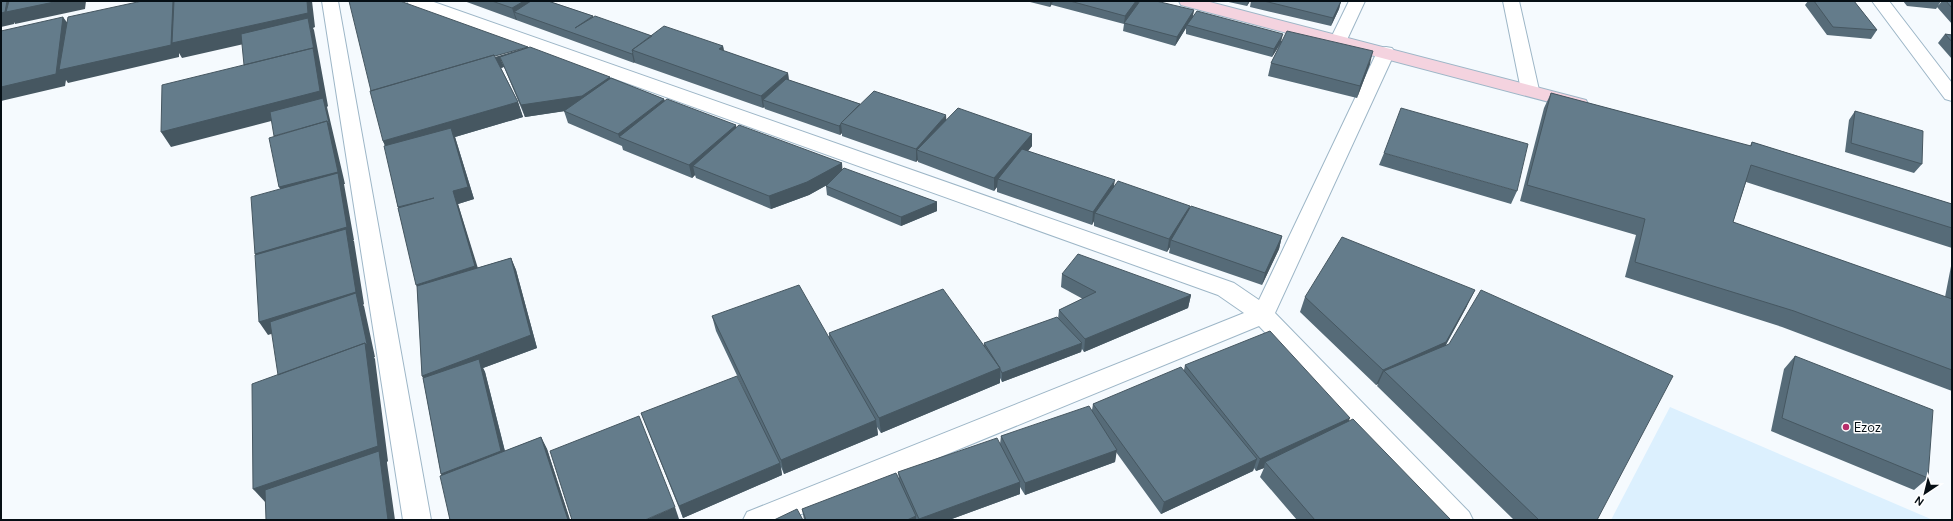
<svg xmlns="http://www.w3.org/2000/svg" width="1953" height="521" font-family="'DM Sans',sans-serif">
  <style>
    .built { fill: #dcf0fe }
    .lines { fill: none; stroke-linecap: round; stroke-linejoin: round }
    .minor-casing { stroke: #9db6c7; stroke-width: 2 }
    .secondary-casing { stroke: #9db6c7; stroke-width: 2 }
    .minor { fill: #fff; fill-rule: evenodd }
    .secondary { fill: #f4d3df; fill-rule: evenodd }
    .wall { fill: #566b78 }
    .shaded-wall { fill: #465761 }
    .building { fill: #647c8b; stroke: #465761 }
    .poi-dot { fill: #b72e6b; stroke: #fff; stroke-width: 1.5 }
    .labels { text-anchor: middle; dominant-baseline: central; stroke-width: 3; stroke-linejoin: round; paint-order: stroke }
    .poi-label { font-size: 13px; fill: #060f15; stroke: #fff; text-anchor: start }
  </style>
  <rect width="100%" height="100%" fill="#f5fafe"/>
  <path class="built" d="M1670,407L1933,520H1611Z"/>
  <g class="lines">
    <g class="minor-casing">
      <path id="minor" d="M322,1H338L431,520H403Z
        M407,1H431L1234,283L1259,300L1377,52L1380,48L1386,47L1392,48L1395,52L1275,313L1469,512L1473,520H1441L1259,326L787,520H743L747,512L1244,313L1218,295L409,5Z
        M1349,1H1365L1345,44L1339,45L1333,44L1330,40Z
        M1503,1H1519L1539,90L1537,94L1530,96L1523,94L1521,90Z
        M1872,1H1889L1952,83V101L1945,99Z"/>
    </g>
    <g class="secondary-casing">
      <path id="secondary" d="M1179,1H1206L1586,100L1588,104L1586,108L1579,110L1572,108L1181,5Z"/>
    </g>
    <use href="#minor" class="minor"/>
    <use href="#secondary" class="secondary"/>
  </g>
  <path class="wall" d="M464,1H548L593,16V17L652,36L723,46L724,51L788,73L789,80L860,104L946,120L1032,134V146L1028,151L1114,186L1189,210L1282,236L1279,249L1262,285L1169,253L1170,247L1167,252L1094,226V221L1092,225L997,192V187L994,191L918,162V160L916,162L842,136V133L840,135L765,109L764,107L763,108L635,63V62L634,63Z
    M1026,1H1139V3L1194,10L1193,16L1282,41L1370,64L1357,98L1268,76L1271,63L1280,45L1272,57L1186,34V28L1175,46L1123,31L1124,24L1052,5V4L1050,7Z
    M1224,1H1250L1247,6Z
    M1251,1H1341L1339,9L1331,26L1250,7Z
    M1808,1H1854L1877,30L1871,39L1827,35L1805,5Z
    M1903,1H1941L1936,9L1907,6Z
    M1942,1H1952V24L1937,7Z
    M1945,34L1952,35V59L1938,43Z
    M528,47V48L610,78L664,99L665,101L736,125V128L842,163V169L937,202V211L901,226L827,195L826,186L827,185L809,195L771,209L696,178L695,175L692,178L623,150L622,146L568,123L564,111L525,117L504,67L501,68L518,102L523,117L455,137L474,199L458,204L477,268L511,258L516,270L537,348L483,368L485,372L505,451L541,437L547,449L570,520H450L442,476L441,474L423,378L422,376L417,286L398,208L385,146L383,141Z
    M1551,93L1750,146L1752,142L1952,204V248L1746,182L1733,222L1945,297L1952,261V391L1782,327L1625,277L1636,235L1520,201L1544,108Z
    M1855,111L1922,164L1914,173L1845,152L1849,120Z
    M1384,153L1517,191L1511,204L1379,165Z
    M1062,274L1191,295L1188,308L1084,352L1082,349L1081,352L1002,382L1000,378V383L881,433L877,427L878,435L784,474L781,467L782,475L683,518L641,413L751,405L716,331L712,316L829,338V333L984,345V343L1058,319L1059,310L1083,299L1061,287Z
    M1305,297L1467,306L1446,345L1597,520H1514L1377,386L1378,384L1376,385L1300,312Z
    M1795,356L1928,478L1914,490L1771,431L1784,369Z
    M1185,365L1349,421L1451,520H1297L1260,477L1264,468L1256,471L1254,468L1253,471L1161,514L1116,452L1115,462L1025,495L1020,487V494L949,520H804L802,509L899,480L898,472L1000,444L1001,436L1092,410L1093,404L1184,370Z"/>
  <path class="shaded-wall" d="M7,1H86L85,9L15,24L14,22V24L1,27V13Z
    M173,1H312L315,27L313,28L314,30L320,62L328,106L327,107L345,184H344L354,240H353L354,241L364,304L363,305L364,306L375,357H374L375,359L388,461L387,462V463L395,520H388L266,503L253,489L359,306L268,335L259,322L264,267L255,254L286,199L279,187L280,148L325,107L171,147L161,132L315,63L310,29L182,58L179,53V57L68,83L66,80L65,86L1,101V87L63,17L72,29Z
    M524,1H547L514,12L517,20H516L512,8Z
    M1050,1H1053L1052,4L1050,7Z
    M1136,1H1139L1138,6L1124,23L1125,16Z
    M1248,1H1250L1247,6Z
    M1341,1L1339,9L1331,26L1333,18Z
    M1194,10L1192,19L1187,25L1186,28L1175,46L1177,37Z
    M1283,34L1281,42L1272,57L1274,49Z
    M723,46L725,58L719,49Z
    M528,47L532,59L500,57L504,67L377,106L371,94Z
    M1373,51L1370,64L1357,98L1360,86Z
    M633,53L635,62L634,63L632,54Z
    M788,73L789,85L763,100L764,107L763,108L761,96Z
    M610,77L614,89L586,108L525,117L521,105Z
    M664,99L667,111L619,137L618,134Z
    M518,102L523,117L455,137L474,199L458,204L481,278L423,297L416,285L475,266L390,156L383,141Z
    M946,115L947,128L917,150L918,160L916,162V149Z
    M841,124L842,133L840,135L839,126Z
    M736,125L738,137L693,166L695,175L692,178L689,165Z
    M1032,134V146L1003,181L998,179L997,187L994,191V178Z
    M842,163L843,176L809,195L771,209L769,196Z
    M1115,180L1113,192L1095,213L1094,221L1092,225L1093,212Z
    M937,202V211L901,226V217Z
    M1190,206L1187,218L1171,240L1170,247L1167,252L1169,239Z
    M1282,236L1279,249L1262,285L1265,273Z
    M511,258L516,270L537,348L483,368L485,372L508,464L449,486L441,474L429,388L422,376Z
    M1475,290L1467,306L1439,357L1384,371L1378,384L1376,385L1383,370Z
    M1191,295L1188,308L1084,352L1085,339Z
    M1082,343L1081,352L1002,382V373Z
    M1000,368V383L881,433L879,418Z
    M1350,418L1345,431L1265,462L1264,468L1256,471L1260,459Z
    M876,420L878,435L784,474L781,460Z
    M541,437L547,449L570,520H568Z
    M1117,450L1115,462L1025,495V483Z
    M1257,459L1253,471L1161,514L1164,502Z
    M780,463L782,475L683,518L679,506Z
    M1020,482V494L949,520H919V519Z
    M675,507L679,519L678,520H645Z
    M916,516V520H907Z"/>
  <path class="building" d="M1,1H7L5,12L1,13Z
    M9,1H59L6,12Z
    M142,1H173L171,45L59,70L68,17Z
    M174,1H307L308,13L172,43Z
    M349,1H400L528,47L495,56L494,55L371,91Z
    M492,1H524L512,8Z
    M531,1H548L593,16L575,28L595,16L652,36L632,50L633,53L632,54L514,12Z
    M1070,1H1136L1125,16Z
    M1140,1H1156L1194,10L1177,37L1124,23Z
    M1264,1H1341L1333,18Z
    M1814,1H1854L1877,30L1833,27Z
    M1946,1H1952V8Z
    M1197,11L1283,34L1274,49L1187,25Z
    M63,17L56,74L1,87V31Z
    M308,18L314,50L313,48L244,65L241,34Z
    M664,26L723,46L719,49L788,73L761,96L632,50Z
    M1287,31L1373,51L1360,86L1271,63Z
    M1945,34L1952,35V42Z
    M530,47L610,77L582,96L521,105L500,57Z
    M313,48L320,91L161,132L162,85Z
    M494,55L518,102L383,141L370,91Z
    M611,78L664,99L618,134L564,111Z
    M786,79L860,104L841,123V124L839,126L763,100Z
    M874,91L946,115L916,149L841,123Z
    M1551,93L1751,146L1752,142L1952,204V228L1751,165L1733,222L1952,299V370L1794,311L1635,262L1645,219L1527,185Z
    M323,98L329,123L328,124L327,121L274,136L270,112Z
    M667,99L736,125L689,165L619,137Z
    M958,108L1032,134L994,178L917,150Z
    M1401,108L1528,144L1517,191L1384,153Z
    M1855,111L1923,131L1922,164L1851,143Z
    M327,121L338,172L279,187L269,138Z
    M739,125L842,163L807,182L769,196L693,166Z
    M451,128L468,187L453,191L475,266L416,285L398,208L434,198L398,207L384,146Z
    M1022,149L1115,180L1093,212L998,179Z
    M844,168L937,202L901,217L826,186Z
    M338,173L347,227L255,254L251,197Z
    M1118,181L1190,206L1169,239L1095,213Z
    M1191,206L1282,236L1265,273L1171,240Z
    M346,229L356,292L259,322L255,255Z
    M1342,237L1475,290L1446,342L1383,370L1305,297Z
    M1078,254L1191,295L1085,339L1059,310L1096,292L1062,274Z
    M511,258L531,335L422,376L417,286Z
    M799,285L876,420L781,460L712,316Z
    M943,289L1000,368L879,418L829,333Z
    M1481,290L1673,376L1597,520H1539L1384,371L1449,344Z
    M356,293L367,344L366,345L365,343L278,375L270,322Z
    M1057,317L1082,343L1002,373L1000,369V368L984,343Z
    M1270,331L1350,418L1260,459L1185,365Z
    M365,343L378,446L253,489L252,384Z
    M1795,356L1933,410L1928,478L1782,418Z
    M479,359L501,451L441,474L423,378Z
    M1181,367L1257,459L1164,502L1093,404Z
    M737,376L780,463L679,506L641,413Z
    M1089,406L1117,450L1025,483L1001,436Z
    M639,416L675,507L645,520H572L550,451Z
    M1353,419L1451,520H1315L1265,462Z
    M541,437L568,520H450L440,476Z
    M997,438L1020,482L919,519L898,472Z
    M379,451L388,520H266L265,490Z
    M896,473L916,516L907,520H806L802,509Z
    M797,509L803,520H774Z"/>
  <circle class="poi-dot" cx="1846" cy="427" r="4"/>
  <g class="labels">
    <g class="poi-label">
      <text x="1854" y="427">Ezoz</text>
    </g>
  </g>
  <rect width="1953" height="521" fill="none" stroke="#060f15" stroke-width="4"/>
  <g transform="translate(1925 493) rotate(215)" stroke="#ffffff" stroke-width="3" paint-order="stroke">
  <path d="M0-3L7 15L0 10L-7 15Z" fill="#060f15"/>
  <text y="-6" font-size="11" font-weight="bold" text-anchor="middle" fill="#060f15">N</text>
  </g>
</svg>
